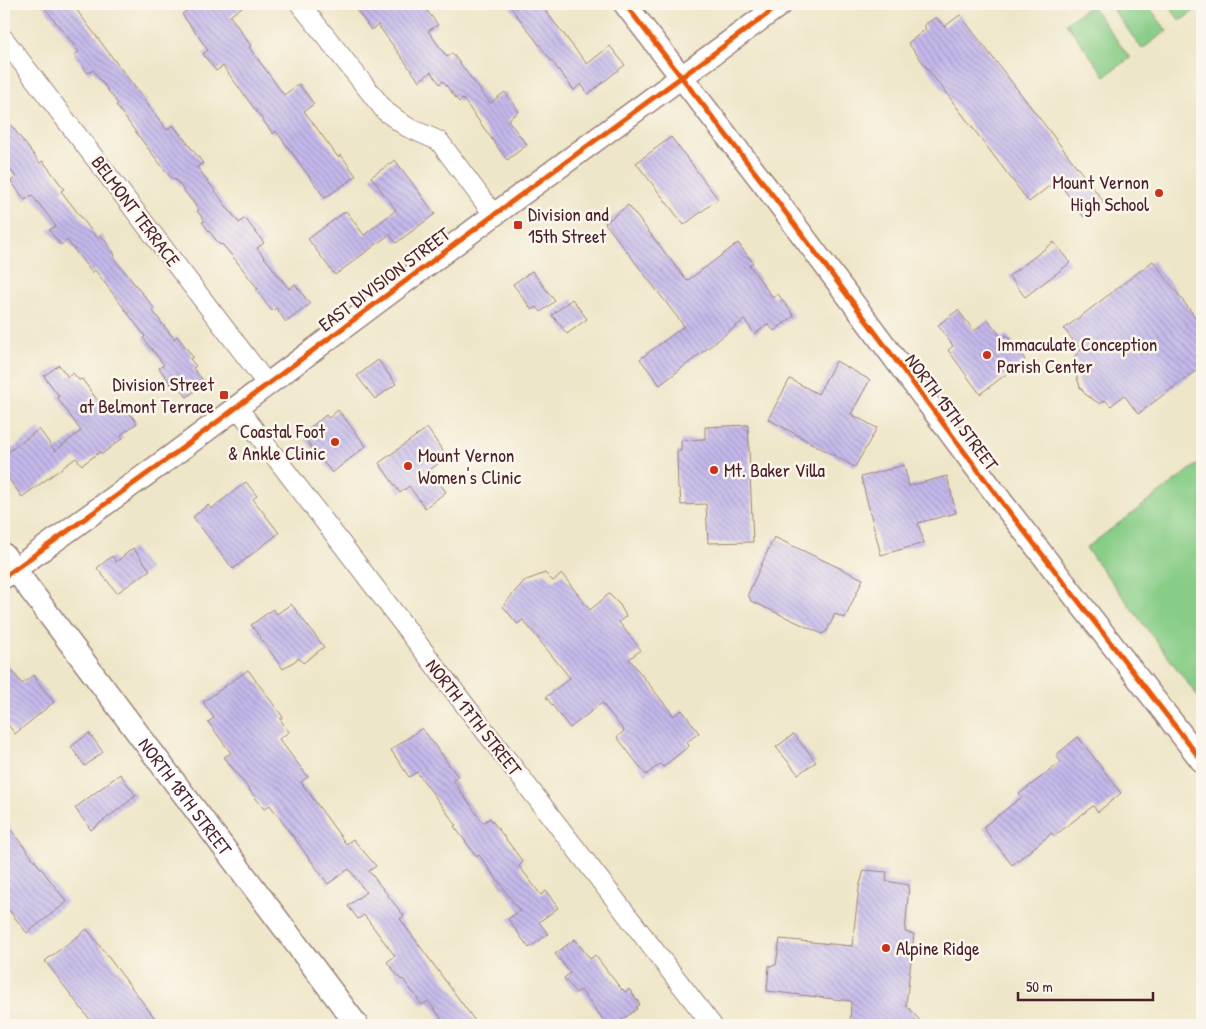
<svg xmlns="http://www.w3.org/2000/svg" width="1206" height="1029" font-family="'Patrick Hand',sans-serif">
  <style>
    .park { fill: #88cd87; stroke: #697659 }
    .building { fill: url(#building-back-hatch) }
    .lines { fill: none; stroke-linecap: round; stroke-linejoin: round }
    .minor-casing { stroke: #9c827a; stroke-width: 21 }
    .tertiary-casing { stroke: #9c827a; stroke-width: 25 }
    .minor { stroke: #fff; stroke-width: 19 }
    .tertiary { stroke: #fff; stroke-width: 22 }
    .cycleway-casing { stroke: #fbf7ec; stroke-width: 8 }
    .cycleway { stroke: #e8590c; stroke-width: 5 }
    .poi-dot { fill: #c8321e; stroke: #fbf7ec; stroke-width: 2 }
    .labels { text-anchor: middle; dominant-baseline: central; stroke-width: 5; stroke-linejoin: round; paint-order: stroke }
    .poi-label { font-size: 19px; fill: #4a1f2b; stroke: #fbf7ec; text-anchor: start }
    .street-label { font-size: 19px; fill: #4a1f2b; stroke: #fbf7ec }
  </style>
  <defs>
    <pattern id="building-back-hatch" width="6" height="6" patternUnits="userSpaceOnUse" patternTransform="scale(1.25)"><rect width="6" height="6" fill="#c4b9eb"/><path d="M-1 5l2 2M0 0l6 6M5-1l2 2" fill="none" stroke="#a196bf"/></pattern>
  </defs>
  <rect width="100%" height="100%" fill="#fbf7ec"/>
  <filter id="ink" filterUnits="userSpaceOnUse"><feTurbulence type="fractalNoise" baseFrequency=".02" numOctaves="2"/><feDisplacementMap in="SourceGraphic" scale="10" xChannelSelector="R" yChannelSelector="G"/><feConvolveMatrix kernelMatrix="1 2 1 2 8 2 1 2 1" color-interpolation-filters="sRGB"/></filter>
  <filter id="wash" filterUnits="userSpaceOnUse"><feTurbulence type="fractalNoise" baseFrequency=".0096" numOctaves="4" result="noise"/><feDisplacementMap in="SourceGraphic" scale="20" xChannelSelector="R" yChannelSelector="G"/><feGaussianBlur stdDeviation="1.12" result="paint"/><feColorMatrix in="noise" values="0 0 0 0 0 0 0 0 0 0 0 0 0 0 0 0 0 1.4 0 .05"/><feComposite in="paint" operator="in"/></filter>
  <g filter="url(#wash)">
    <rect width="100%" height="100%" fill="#eee6c8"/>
    <path class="park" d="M1109,4H1147L1167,31L1142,49Z
      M1167,4H1202V5L1180,21Z
      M1091,5L1130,58L1105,76L1066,23Z
      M1202,461V702L1086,548Z"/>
    <g id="blocks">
      <path class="building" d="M42,4H72L167,130L173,125L203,163L197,167L239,223L245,218L264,243L257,248L289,289L295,284L310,304L286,322L276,308L272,311L256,290L258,289L238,263L222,244L220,245L202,222L205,221L197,211L199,210L175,179L173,180L146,146L116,105L118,104L93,70L88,73L74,55L79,52Z
        M196,4H246L230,16L251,46L249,47L284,95L299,84L314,104L304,111L338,157L341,155L356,176L325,198L276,131L273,134L223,66L216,71L203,54L208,50L182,14Z
        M365,4H422L438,25L428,31L447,57L452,53L490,103L505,92L519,111L508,120L527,145L507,160L463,99L459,102L443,81L440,84L431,72L419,81L378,25L371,30L357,10Z
        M508,4H540L587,64L610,46L625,65L588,94L581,84L574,90Z
        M960,15L1104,202L1084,217L1057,180L1029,202L908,43L926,29L924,25L936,17L944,27Z
        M4,116L40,163L43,161L64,189L61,191L97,238L101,235L115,255L113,257L154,308L152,310L174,339L177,336L193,357L190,359L196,366L193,368L205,383L187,397L178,385L174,388L159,368L164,365L143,338L145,336L95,270L92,273L67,240L61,245L49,230L56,226L32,195L25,200L11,181L16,177L4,162Z
        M671,137L718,199L684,225L636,163Z
        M395,160L435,214L396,243L390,234L335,275L308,239L346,211L364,235L396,210L371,177Z
        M628,205L687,281L738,243L753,263L749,265L773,298L778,294L794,316L774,331L768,324L755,334L744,320L660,385L640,359L684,326L605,223Z
        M1054,242L1070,263L1025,297L1009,276Z
        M1153,261L1202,326V366L1138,414L1124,395L1111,406L1105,400L1100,404L1085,394L1080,387L1074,368L1078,363L1073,358L1081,350L1064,329Z
        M532,271L555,301L541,312L537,307L532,310L513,284Z
        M572,299L587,319L567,334L552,315Z
        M958,310L974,331L988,320L1002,338L1007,335L1025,360L980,394L948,350L953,346L938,325Z
        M378,360L396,384L375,399L357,376Z
        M836,361L870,380L851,414L877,428L855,467L768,419L790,379L818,394Z
        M59,365L68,377L73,373L79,380L82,379L106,412L120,401L137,423L121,435L123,438L102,454L100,452L82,465L76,458L22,497L4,472V455L39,429L55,451L81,431L57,397L59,396L44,376Z
        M338,410L366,446L332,473L305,439L314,432L310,428L326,415L329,418Z
        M748,425L753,542L708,543L706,504L681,505L680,489L678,488L677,451H681V440L705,439V427Z
        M427,428L447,457L430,470L446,492L425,508L409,486L400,493L379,463Z
        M904,465L909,486L947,476L956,513L918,523L924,543L881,555L861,477Z
        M246,482L257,496L253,499L279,533L233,569L193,517L208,505L211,509Z
        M774,537L863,579L845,618L835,614L827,631L822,634L751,601L748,594Z
        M133,548L150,570L117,593L97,568L112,556L116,562Z
        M545,573L553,581L562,574L590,610L609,594L620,605L626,616L619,622L641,650L629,659L674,716L682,710L699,733L687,742L689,746L663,767L660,764L646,775L617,737L624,731L602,703L570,728L546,697L570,678L523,620L517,624L503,606L524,581Z
        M291,604L324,647L303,663L299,658L283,669L251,625L273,609L277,614Z
        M4,660L22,684L33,675L54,702L15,734L4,719Z
        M248,670L283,717L280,719L289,732L279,739L308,777L301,782L346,844L353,839L376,866L369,871L404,916L400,919L478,1025H446L428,1001L422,1005L403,979L401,980L387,962L395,956L364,915L358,919L348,906L366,892L349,869L328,884L270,805L264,809L224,757L231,753L208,722L214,718L203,702Z
        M422,728L458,777L453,780L483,823L490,818L523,862L519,866L541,895L546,891L558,908L539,922L548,934L529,948L508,919L520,911L479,855L477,857L454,826L456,825L417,772L409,777L391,750Z
        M89,733L103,752L85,766L71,747Z
        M794,734L816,762L798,774L776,747Z
        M1078,737L1121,793L1098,812L1093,806L1054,836L1052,833L1012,865L983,827L1022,797L1019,794L1061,762L1056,755Z
        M120,774L136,796L91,830L75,808Z
        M4,821L67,902L27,933L4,904Z
        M864,870L887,872L886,881L909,885L905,932L914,934L906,1005L924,1025H850L851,1001L767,991L769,966L776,965L780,939L852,946L859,888Z
        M87,929L160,1025H94L45,961Z
        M575,939L590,959L595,955L622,990L623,989L625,992L629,989L640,1004L636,1007L637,1009L615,1025H607L581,990L576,993L564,978L570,973L555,954Z"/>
    </g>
  </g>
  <g filter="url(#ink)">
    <use href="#blocks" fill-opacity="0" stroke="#9c827a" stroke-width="1"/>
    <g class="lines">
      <g class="minor-casing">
        <path id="minor" d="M300,4L385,111L407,127L439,141L494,215
          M4,39L267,384
          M237,407L461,700L712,1025"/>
      </g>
      <g class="tertiary-casing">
        <g id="tertiary">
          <path d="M625,4L774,197L1004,505L1202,761"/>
          <path id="s1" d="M4,555L357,1025"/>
          <path d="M4,577L169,458L514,200L781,4"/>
        </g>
      </g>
      <use href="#minor" class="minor"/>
      <use href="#tertiary" class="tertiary"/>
      <g class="cycleway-casing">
        <path id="cycleway" d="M625,4L774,197L1004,505L1202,761
          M4,577L169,458L514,200L781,4"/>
      </g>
      <use href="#cycleway" class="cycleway"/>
    </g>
  </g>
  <g class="poi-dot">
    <circle cx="1159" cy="193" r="5"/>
    <rect x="513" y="220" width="10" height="10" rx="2.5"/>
    <circle cx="987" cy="355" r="5"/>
    <rect x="219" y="390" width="10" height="10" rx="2.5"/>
    <circle cx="335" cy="442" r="5"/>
    <circle cx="408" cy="466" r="5"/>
    <circle cx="714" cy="470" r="5"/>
    <circle cx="886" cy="948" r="5"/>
  </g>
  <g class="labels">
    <g class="poi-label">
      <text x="1149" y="182" text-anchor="end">Mount Vernon<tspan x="1149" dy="22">High School</tspan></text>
      <text x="528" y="214">Division and<tspan x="528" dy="22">15th Street</tspan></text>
      <text x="997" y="344">Immaculate Conception<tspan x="997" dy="22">Parish Center</tspan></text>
      <text x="214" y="384" text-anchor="end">Division Street<tspan x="214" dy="22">at Belmont Terrace</tspan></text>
      <text x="325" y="431" text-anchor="end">Coastal Foot<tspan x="325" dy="22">&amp; Ankle Clinic</tspan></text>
      <text x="418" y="455">Mount Vernon<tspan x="418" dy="22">Women's Clinic</tspan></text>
      <text x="724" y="470">Mt. Baker Villa</text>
      <text x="896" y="948">Alpine Ridge</text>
    </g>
    <g class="street-label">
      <text transform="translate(136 211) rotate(53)">BELMONT TERRACE</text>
      <text transform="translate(384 279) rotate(-37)">EAST DIVISION STREET</text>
      <text transform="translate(952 412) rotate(53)">NORTH 15TH STREET</text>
      <text transform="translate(474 717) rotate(52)">NORTH 17TH STREET</text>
      <text stroke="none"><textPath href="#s1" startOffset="302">NORTH 18TH STREET</textPath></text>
    </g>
  </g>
  <rect width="1206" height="1029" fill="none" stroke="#fbf7ec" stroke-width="20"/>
  <path d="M1018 992v8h135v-8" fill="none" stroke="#4a1f2b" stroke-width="2.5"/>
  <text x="1026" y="992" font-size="15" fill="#4a1f2b" stroke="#fbf7ec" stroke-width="4" paint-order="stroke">50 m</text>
</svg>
